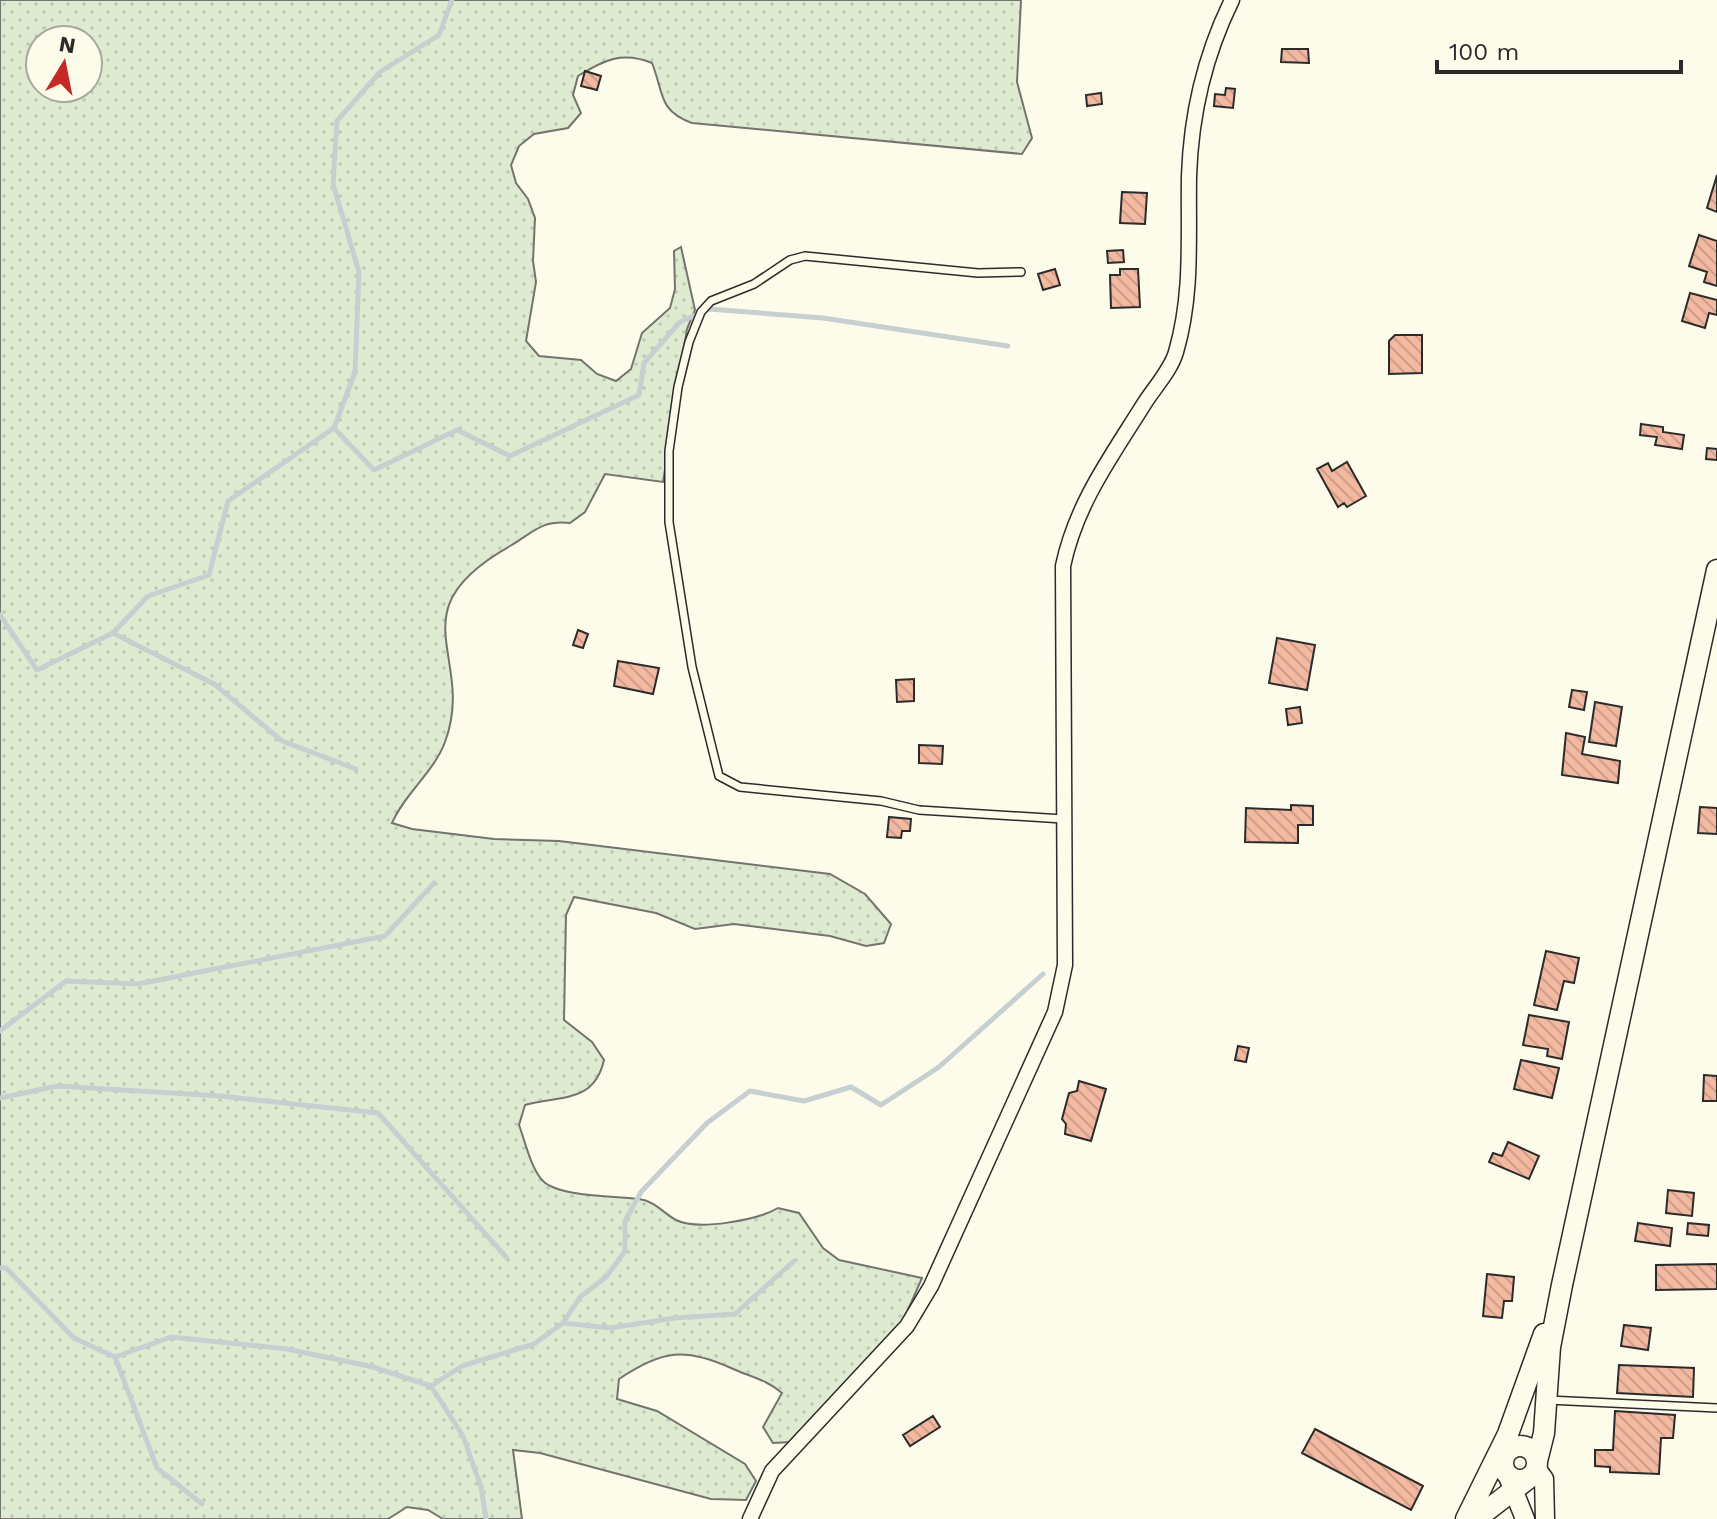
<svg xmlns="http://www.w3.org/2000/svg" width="1717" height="1519" font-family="'Work Sans',sans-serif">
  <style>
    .grass { fill: url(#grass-dots); stroke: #74746e; stroke-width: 2; fill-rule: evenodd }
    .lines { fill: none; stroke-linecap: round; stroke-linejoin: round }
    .stream { stroke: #c7d0d0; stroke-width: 5 }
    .building { fill: url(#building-back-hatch); stroke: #2b2b2b; stroke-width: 2 }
    .service-casing { stroke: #2b2b2b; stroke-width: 10 }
    .minor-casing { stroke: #2b2b2b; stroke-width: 17 }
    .tertiary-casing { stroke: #2b2b2b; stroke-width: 21 }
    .secondary-casing { stroke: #2b2b2b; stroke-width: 23 }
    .service { stroke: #fdfbea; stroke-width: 7 }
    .minor { stroke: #fdfbea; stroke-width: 14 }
    .tertiary { stroke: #fdfbea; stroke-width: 18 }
    .secondary { stroke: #fdfbea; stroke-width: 20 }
  </style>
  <defs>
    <pattern id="grass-dots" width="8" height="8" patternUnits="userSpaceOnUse" patternTransform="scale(2)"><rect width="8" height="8" fill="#deebd1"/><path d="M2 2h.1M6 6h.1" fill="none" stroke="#bfcab4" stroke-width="1.8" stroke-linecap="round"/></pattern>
    <pattern id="building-back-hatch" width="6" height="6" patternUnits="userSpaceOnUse" patternTransform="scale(2)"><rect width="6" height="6" fill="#f2b8a0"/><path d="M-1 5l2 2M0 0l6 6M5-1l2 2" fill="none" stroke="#d09e8a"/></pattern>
  </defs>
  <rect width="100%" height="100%" fill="#fdfbea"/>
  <path class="grass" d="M0,0H1021L1017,82L1032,138L1022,154L692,123C658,111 664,93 652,63C622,51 604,60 578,76L573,95L581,113L568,128L534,134L519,146L511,165L516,183L528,199L535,218L533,261L536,282L526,341L539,356L581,360L597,374L616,381L631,369L642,333L670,308L675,289L674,251L681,247L695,310L687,329L663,482L605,474L585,512L570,523C541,520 534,532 510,546C393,612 477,656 445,742C434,772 405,793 392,823L412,829L494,839L559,841L830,874L865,894L891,924L884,943L866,946L830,936L734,924L695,929L656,913L574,897L566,915L564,1020L592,1042L604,1060C594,1104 560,1095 525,1105L519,1125C525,1141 531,1169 543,1181C559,1197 616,1196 639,1199C655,1201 663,1213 676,1220C698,1231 758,1220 778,1208L799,1213L823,1248L839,1260L922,1278L904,1319L875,1355L791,1442L773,1443L763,1427L782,1393C766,1379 750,1377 731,1368C685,1347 662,1350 619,1379L617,1399L657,1411L745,1464L756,1481L746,1500L711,1499L540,1453L513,1450L522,1519H443L428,1510L407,1507L388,1519H0ZM40,40H88V88H40Z"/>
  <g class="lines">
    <path class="stream" d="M334,428L374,470L457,430L510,456L639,395L644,363L680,322L709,309L823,318L1008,346
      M0,615L37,670L113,633L148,596L209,575L228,501L334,428L355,372L359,272L333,184L337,121L380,72L439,35L452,0
      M113,633L214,684L282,741L356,769
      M0,1031L66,981L138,984L385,936L434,883
      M0,1098L57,1086L220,1096L378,1113L506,1257
      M0,1268H6L74,1338L115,1357L171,1337L287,1349L373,1367L431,1386L463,1436L481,1487L486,1519
      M563,1323L610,1328L675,1318L735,1314L794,1261
      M115,1357L157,1468L202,1504
      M431,1386L462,1366L534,1344L563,1323L580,1297L606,1277L625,1251V1221L641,1192L707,1123L750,1091L804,1101L851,1087L881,1105L939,1067L1043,974"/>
  </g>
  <path class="building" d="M1282,49H1308L1309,63L1281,62Z
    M585,71L601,76L597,90L581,86Z
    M1226,88L1235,89L1233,108L1214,106L1215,94L1225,95Z
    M1101,93L1102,104L1087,106L1086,95Z
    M1717,175V212L1707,208Z
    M1122,192L1147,193L1145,224L1120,223Z
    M1699,235L1717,241V286L1704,282L1707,272L1689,266Z
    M1123,250L1124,262L1108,263L1107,251Z
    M1055,269L1060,285L1043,290L1038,274Z
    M1120,269H1138L1140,307L1111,308L1110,275H1120Z
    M1690,293L1717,300V315L1709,313L1705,328L1682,321Z
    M1395,335H1422V373L1389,374V341Z
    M1641,424L1663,427V432L1684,435L1682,449L1655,445L1657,437L1640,435Z
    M1707,448L1717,449V460L1706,459Z
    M1347,462L1366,496L1347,507L1344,503L1338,507L1317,469L1328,463L1332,471Z
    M578,630L588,634L583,648L573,645Z
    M1277,638L1315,645L1307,690L1269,683Z
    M618,661L659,668L653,694L614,686Z
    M914,679V701L897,702L896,680Z
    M1572,690L1587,692L1584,710L1569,707Z
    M1595,702L1622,707L1616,746L1589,742Z
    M1300,707L1302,723L1288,725L1286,709Z
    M1566,733L1585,737L1582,754L1620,761L1618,783L1562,775Z
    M919,745L943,746L942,764L919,763Z
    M1291,805L1313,806V825H1298V843L1245,842L1246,808L1291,810Z
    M1700,807L1717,808V834L1698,833Z
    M889,817L911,819L910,831H902L901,838L887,837Z
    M1546,951L1579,958L1574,983L1564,981L1557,1010L1534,1005Z
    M1529,1015L1569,1022L1562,1059L1547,1056L1548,1049L1523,1045Z
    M1238,1046L1249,1048L1246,1062L1235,1060Z
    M1521,1060L1559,1068L1552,1098L1514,1089Z
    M1704,1075L1717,1076V1101H1703Z
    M1079,1081L1106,1089L1091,1141L1065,1134L1066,1124L1062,1119L1069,1093L1077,1091Z
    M1508,1142L1539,1156L1529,1179L1489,1162L1493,1153L1502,1156Z
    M1668,1190L1694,1193L1692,1216L1666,1213Z
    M1638,1223L1672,1228L1670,1246L1635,1241Z
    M1688,1223L1709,1225L1708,1236L1687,1234Z
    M1717,1264V1289L1656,1290V1265Z
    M1487,1274L1514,1277L1512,1301H1504L1502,1318L1483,1316Z
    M1624,1325L1651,1328L1648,1350L1621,1346Z
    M1619,1365L1694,1368L1693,1397L1617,1393Z
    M1615,1411L1675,1415L1673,1438H1661L1659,1474L1610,1472V1467L1595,1466V1450H1613Z
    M933,1416L940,1427L910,1446L903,1435Z
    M1315,1429L1423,1486L1411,1510L1302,1453Z"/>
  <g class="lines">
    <g class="service-casing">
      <path id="service" d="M1021,272L978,273L805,256L790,260L754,284L711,301L701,312L689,342L678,387L669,451V522L692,667L719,776L740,787L881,801L919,810L1063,819
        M1548,1400L1717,1408"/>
    </g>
    <g class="minor-casing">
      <path id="minor" d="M750,1519L772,1471L907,1326L931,1286L1055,1012L1065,965L1063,566C1076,504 1111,457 1144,404C1154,388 1171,370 1176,352C1193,294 1188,236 1189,176C1191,115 1205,55 1232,0"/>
    </g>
    <g class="tertiary-casing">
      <path id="tertiary" d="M1536,1468L1544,1479L1545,1519
        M1507,1474L1525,1519"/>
    </g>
    <g class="secondary-casing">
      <path id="secondary" d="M1503 1463a17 17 0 1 1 34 0a17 17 0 1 1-34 0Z
        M1537,1461L1544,1433L1550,1347L1562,1285L1717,570
        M1466,1519L1508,1434L1544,1334
        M1476,1519L1529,1478"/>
    </g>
    <use href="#service" class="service"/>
    <use href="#minor" class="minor"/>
    <use href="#tertiary" class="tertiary"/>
    <use href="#secondary" class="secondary"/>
  </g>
  <g transform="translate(64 64) rotate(10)"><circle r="38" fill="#fdfbea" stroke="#a9a89e" stroke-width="2"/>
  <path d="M0-6L14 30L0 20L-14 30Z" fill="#c62828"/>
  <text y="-12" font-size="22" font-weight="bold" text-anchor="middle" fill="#2b2b2b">N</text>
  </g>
  <path d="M1437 60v12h244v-12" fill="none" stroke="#2b2b2b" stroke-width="4"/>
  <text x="1449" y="60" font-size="24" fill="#2b2b2b" stroke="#fdfbea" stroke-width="6" paint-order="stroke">100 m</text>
</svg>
